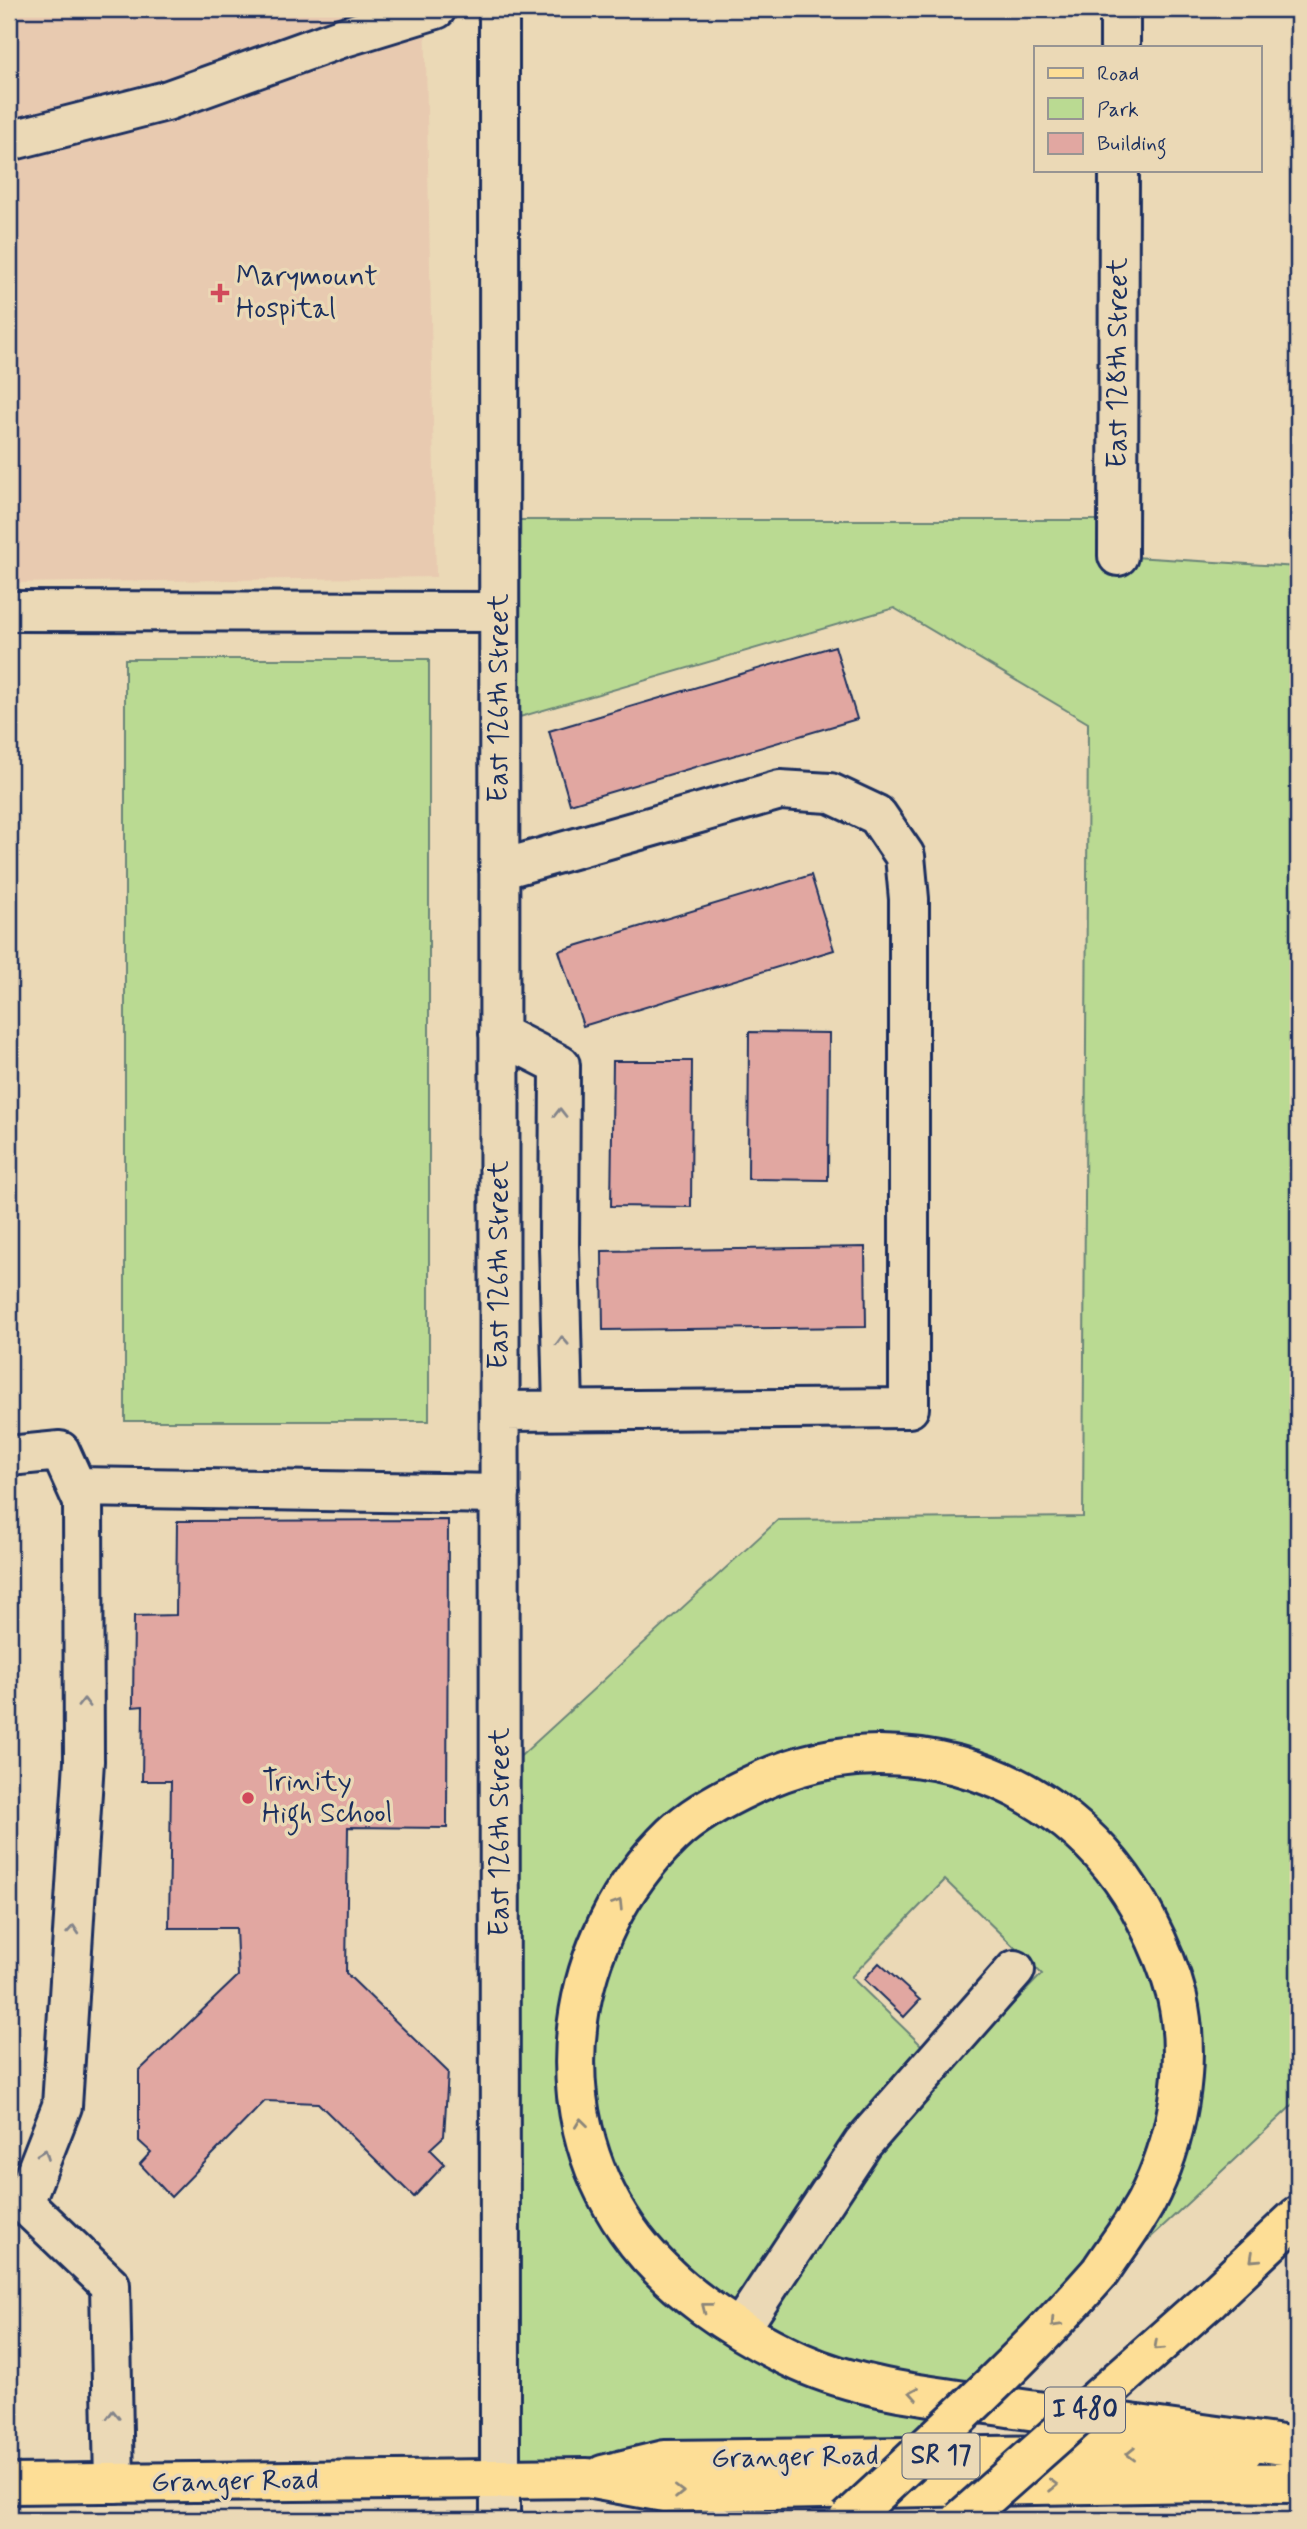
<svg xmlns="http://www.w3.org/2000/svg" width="1307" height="2529" font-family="Mynerve,sans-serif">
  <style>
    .built { fill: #e8cab0 }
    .green { fill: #bada92; stroke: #6a8478; stroke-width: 2; fill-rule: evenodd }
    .building { fill: #e1a7a1; stroke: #1b2f5e; stroke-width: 2 }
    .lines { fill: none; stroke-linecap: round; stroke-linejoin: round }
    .minor-casing { stroke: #1b2f5e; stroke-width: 44 }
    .major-casing { stroke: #1b2f5e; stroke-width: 44 }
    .highway-casing { stroke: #1b2f5e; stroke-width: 44 }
    .minor { stroke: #ebd9b6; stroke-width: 38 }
    .major { stroke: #fdde96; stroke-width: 38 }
    .highway { stroke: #fdde96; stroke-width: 38 }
    .highway-bridge-casing { stroke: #1b2f5e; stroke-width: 44; stroke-linecap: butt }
    .highway-bridge { stroke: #fdde96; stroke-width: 38 }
    .oneway { stroke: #83848a }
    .oneway2 { stroke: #8c867a }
    .poi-dot { fill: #d1495b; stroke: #ebd9b6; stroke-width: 2.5 }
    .labels { text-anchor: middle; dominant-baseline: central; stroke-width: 7; stroke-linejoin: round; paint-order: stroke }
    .shield { fill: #ebd9b6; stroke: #596278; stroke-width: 2 }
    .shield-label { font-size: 26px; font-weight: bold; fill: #1b2f5e }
    .poi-label { font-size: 28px; fill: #1b2f5e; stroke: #ebd9b6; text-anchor: start }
    .street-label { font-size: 28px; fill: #1b2f5e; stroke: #ebd9b6 }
  </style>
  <rect width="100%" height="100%" fill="#ebd9b6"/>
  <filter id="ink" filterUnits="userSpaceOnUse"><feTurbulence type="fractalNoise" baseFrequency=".0143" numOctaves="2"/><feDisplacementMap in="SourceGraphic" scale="14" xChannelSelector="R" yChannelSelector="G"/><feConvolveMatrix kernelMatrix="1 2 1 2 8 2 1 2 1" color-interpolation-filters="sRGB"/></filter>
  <g filter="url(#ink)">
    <path class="built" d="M9,9H425L436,577L9,583Z"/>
    <path class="green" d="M499,520H1118V556L1298,567V2100L875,2495L500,2480V1775L778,1520L1083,1517L1088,723L894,608L499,723ZM945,1880L1042,1974L948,2071L851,1977Z
      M125,659H429V1421H125Z"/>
    <path class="building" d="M835,646L857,719L570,804L549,731Z
      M811,875L834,950L583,1026L559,951Z
      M749,1032L829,1033L828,1180L748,1179Z
      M613,1061H692L691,1207L611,1206Z
      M865,1247L866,1327L603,1330L602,1251Z
      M448,1520L447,1828L348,1827L346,1973L448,2072L444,2136L430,2149L445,2164L414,2197L318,2103L265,2101L171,2197L140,2164L151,2152L139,2141V2071L238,1976L236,1928H169L171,1781H142L143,1706L133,1707L134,1616L176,1615L177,1521Z
      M879,1963L920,2000L904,2017L864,1979Z"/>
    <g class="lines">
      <g class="minor-casing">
        <path id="minor" d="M499,9L500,2520
          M1120,47V9
          M9,141L166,101L341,38L436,9
          M1118,556L1119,170
          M9,611L499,612
          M499,870L780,790L830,793L877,815L905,856L909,899V1408L500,1411
          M499,1034L560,1065L559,1245L563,1409
          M9,1456L60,1451L83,1502L84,1761L62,2106L24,2203L110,2285L114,2483
          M77,1487L500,1494
          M740,2329L863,2143L1015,1970"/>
      </g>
      <g class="major-casing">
        <path id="major" d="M603,2475L665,2460L1147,2454L1244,2450
          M9,2484L587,2478L664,2492L1202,2482L1298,2483"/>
      </g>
      <g class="highway-casing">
        <path id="highway" d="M1100,2272C1115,2249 1133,2226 1146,2202C1177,2142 1192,2064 1177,1997C1170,1970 1159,1944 1146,1919C1108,1843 1039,1787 956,1765C886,1747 818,1753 752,1785C724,1798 694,1814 672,1835C566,1938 541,2105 627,2229C668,2288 735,2332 800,2362C867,2392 944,2397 1015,2408C1109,2421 1203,2434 1297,2447
          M1209,2300L1298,2216"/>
      </g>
      <use href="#minor" class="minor"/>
      <use href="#major" class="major"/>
      <use href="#highway" class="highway"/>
      <g class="highway-bridge-casing">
        <path id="highway-bridge" d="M848,2520C934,2440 1022,2361 1100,2272
          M961,2520L1209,2300"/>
      </g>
      <use href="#highway-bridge" class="highway-bridge"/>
    </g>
    <defs><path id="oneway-chevron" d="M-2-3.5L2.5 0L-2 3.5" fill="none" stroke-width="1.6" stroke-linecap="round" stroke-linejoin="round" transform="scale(1.75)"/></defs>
    <g class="oneway">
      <use href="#oneway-chevron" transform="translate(560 1113) rotate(-90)"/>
      <use href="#oneway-chevron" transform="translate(562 1341) rotate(-92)"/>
      <use href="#oneway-chevron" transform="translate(84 1703) rotate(-90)"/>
      <use href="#oneway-chevron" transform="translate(73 1930) rotate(-86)"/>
      <use href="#oneway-chevron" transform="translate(44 2154) rotate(-69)"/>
      <use href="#oneway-chevron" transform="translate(113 2415) rotate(-91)"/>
    </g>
    <g class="oneway2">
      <use href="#oneway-chevron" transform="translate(618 1904) rotate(-58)"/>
      <use href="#oneway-chevron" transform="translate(581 2123) rotate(-97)"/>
      <use href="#oneway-chevron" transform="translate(1254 2258) rotate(137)"/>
      <use href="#oneway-chevron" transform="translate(706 2307) rotate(-142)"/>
      <use href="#oneway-chevron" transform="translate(1055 2323) rotate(133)"/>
      <use href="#oneway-chevron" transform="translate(1158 2346) rotate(138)"/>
      <use href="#oneway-chevron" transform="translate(914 2393) rotate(-170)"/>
      <use href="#oneway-chevron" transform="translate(1131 2454) rotate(179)"/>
      <use href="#oneway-chevron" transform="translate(1053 2485) rotate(-1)"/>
      <use href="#oneway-chevron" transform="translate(679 2492) rotate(-1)"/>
    </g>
  </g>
  <g class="poi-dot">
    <path d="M216.5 282.5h7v7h7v7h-7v7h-7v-7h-7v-7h7z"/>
    <circle cx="248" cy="1798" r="7"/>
  </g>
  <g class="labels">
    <g class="shield">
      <rect x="1045" y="2387.5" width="80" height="45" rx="5"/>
      <rect x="902.5" y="2433.5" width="77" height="45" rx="5"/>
    </g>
    <g class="shield-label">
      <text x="1085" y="2410">I 480</text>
      <text x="941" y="2456">SR 17</text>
    </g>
    <g class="poi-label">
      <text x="236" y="277">Marymount<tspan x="236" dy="32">Hospital</tspan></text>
      <text x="262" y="1782">Trinity<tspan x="262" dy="32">High School</tspan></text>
    </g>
    <g class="street-label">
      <text transform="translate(1118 363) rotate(-90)">East 128th Street</text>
      <text transform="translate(499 698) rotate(-90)">East 126th Street</text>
      <text transform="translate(499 1265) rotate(-90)">East 126th Street</text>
      <text transform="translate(500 1832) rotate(-90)">East 126th Street</text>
      <text transform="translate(795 2458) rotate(-1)">Granger Road</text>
      <text transform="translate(235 2482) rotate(-1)">Granger Road</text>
    </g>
  </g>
  <rect width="1307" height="2529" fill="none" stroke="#ebd9b6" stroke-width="35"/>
  <rect x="18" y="18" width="1272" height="2494" fill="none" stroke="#1b2f5e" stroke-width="2.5" filter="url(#ink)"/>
  <rect x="1034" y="46" width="228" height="126" fill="#ebd9b6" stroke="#989593" stroke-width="2"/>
  <rect x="1048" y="68" width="35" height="10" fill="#fdde96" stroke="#989593" stroke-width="2"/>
  <text x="1097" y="80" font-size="21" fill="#1b2f5e">Road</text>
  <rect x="1048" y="98" width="35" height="21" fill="#bada92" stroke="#989593" stroke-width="2"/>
  <text x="1097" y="116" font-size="21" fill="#1b2f5e">Park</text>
  <rect x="1048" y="133" width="35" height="21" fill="#e1a7a1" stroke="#989593" stroke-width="2"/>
  <text x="1097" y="150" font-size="21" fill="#1b2f5e">Building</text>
</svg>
